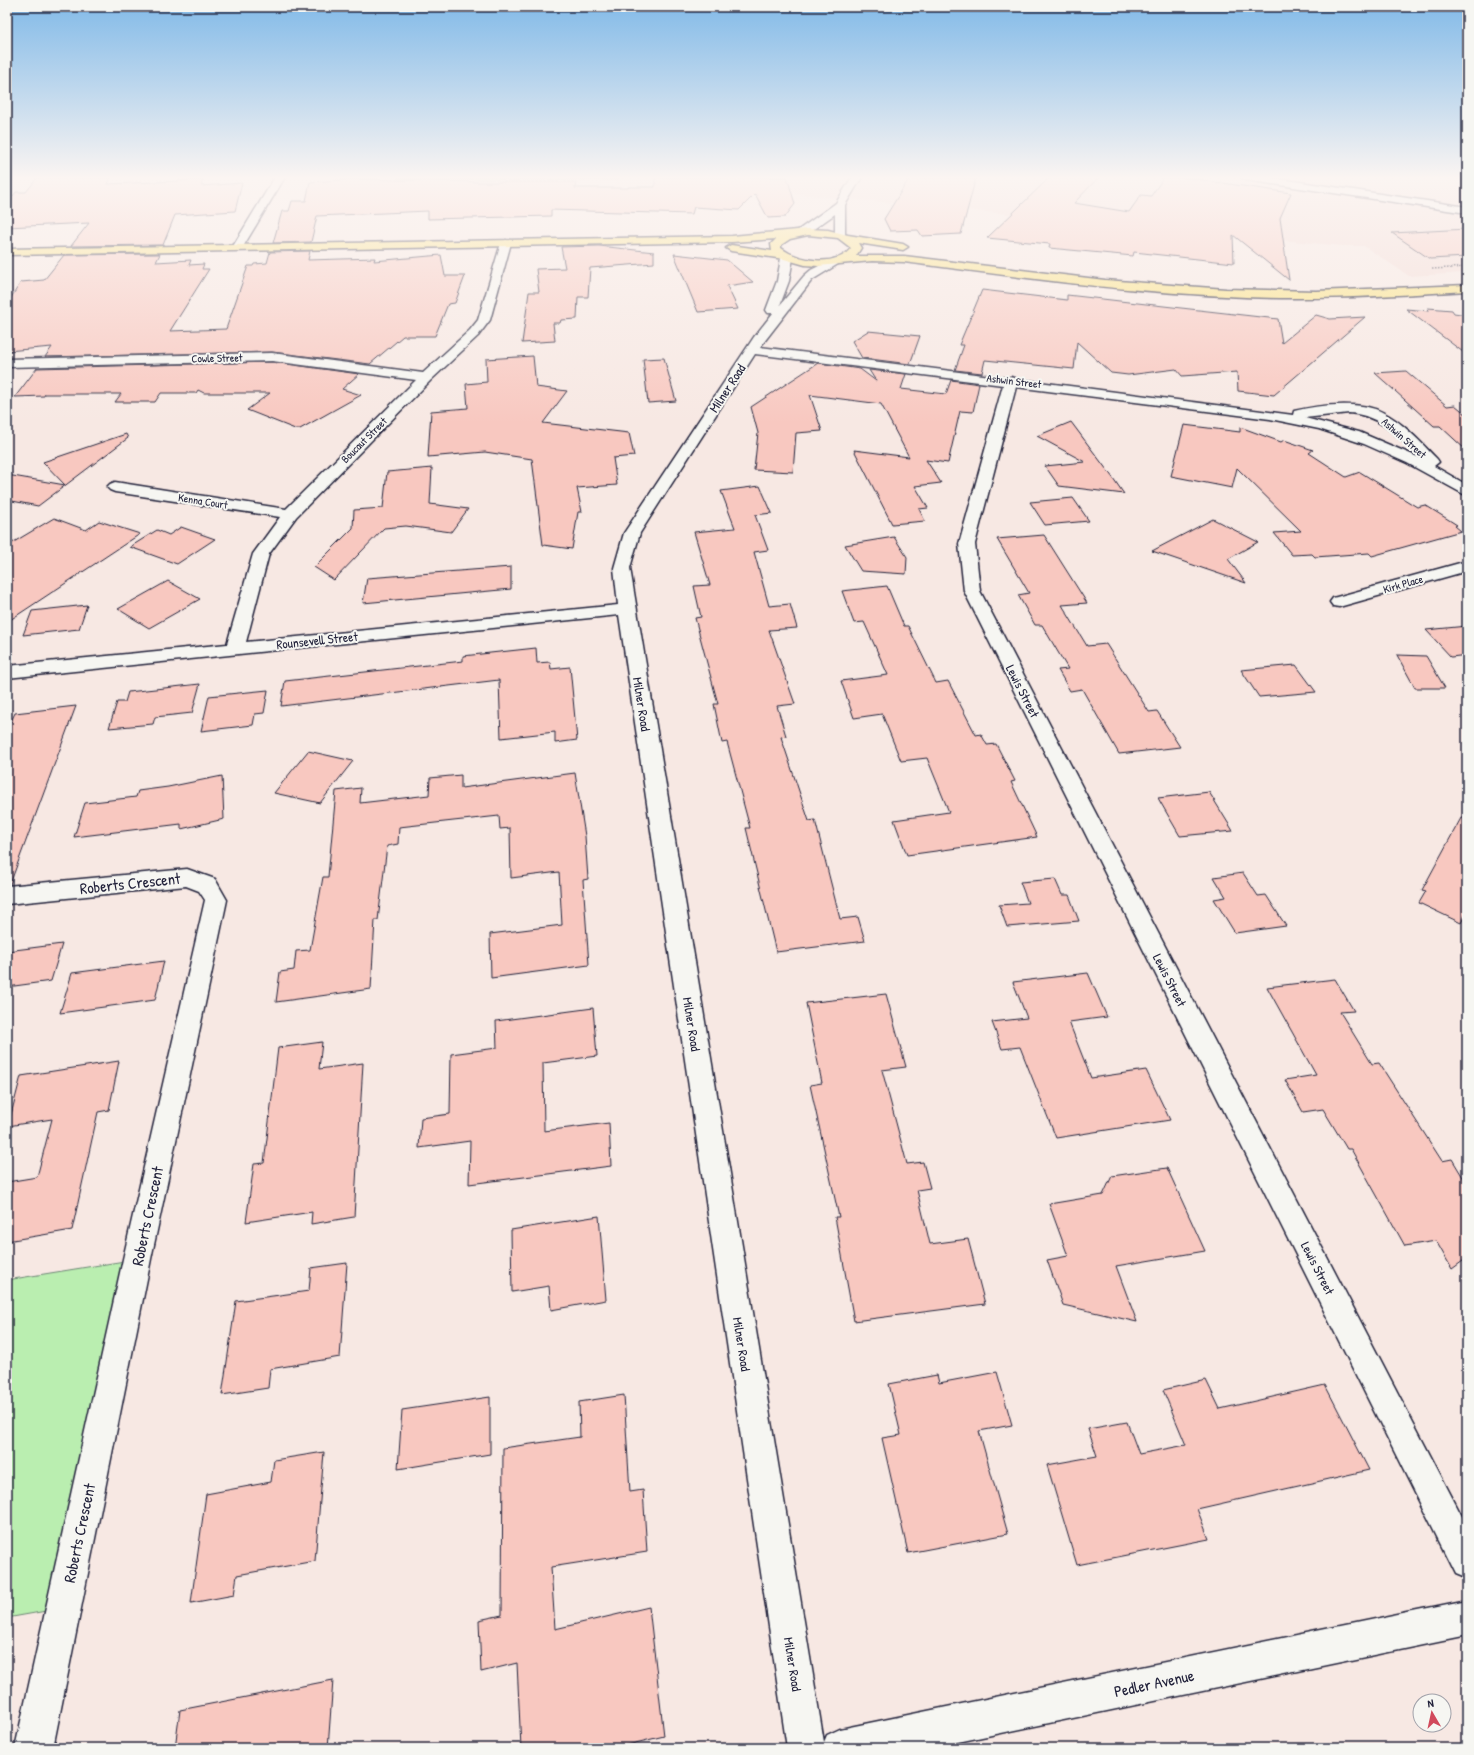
<svg xmlns="http://www.w3.org/2000/svg" width="1474" height="1755" font-family="'Patrick Hand',sans-serif">
  <style>
    .built { fill: #f3dad5 }
    .green { fill: #baeeb0; stroke: #6e8876 }
    .building { fill: #f8c8c0; stroke: #22223b }
    .lines { fill: none; stroke-linecap: round; stroke-linejoin: round }
    .street-casing { stroke: #22223b; stroke-width: 3 }
    .primary-casing { stroke: #22223b; stroke-width: 3 }
    .path { stroke: #22223b; stroke-width: 1.5; stroke-dasharray: 1.5 1.5; stroke-linecap: butt }
    .street { fill: #f6f6f2; fill-rule: evenodd }
    .primary { fill: #fae180; fill-rule: evenodd }
    .labels { text-anchor: middle; dominant-baseline: central; stroke-width: 4; stroke-linejoin: round; paint-order: stroke }
    .far-street-label { font-size: 11px; fill: #22223b; stroke: #f6f6f2 }
    .street-label { font-size: 13px; fill: #22223b; stroke: #f6f6f2 }
    .near-street-label { font-size: 16px; fill: #22223b; stroke: #f6f6f2 }
  </style>
  <rect width="100%" height="100%" fill="#f7e8e3"/>
  <filter id="ink" filterUnits="userSpaceOnUse"><feTurbulence type="fractalNoise" baseFrequency=".025" numOctaves="2"/><feDisplacementMap in="SourceGraphic" scale="8" xChannelSelector="R" yChannelSelector="G"/><feConvolveMatrix kernelMatrix="1 2 1 2 8 2 1 2 1" color-interpolation-filters="sRGB"/></filter>
  <g filter="url(#ink)">
    <path class="built" d="M619,177H1467V273L1409,276L1364,246H1343L705,185L614,186Z"/>
    <path class="green" d="M398,177H619L617,180L397,179Z
      M137,1259L63,1608L7,1618V1280Z"/>
    <path class="building" d="M38,177H111L108,184L203,180L201,186L242,183L235,211L175,215L163,245L71,246L89,223L7,227V196H13L16,192H26Z
      M655,177H787L795,204L785,217L768,218L755,194L739,210L694,207L692,214L551,210V216L511,217L428,219V211L317,216L311,242L273,243L282,211H289L292,201H306L310,182L357,179L479,182H576L575,188H628V187H655Z
      M910,177H976L961,234L922,236L918,230L890,231L884,219Z
      M1050,177H1099L1074,203L1129,212L1141,195L1151,196L1164,177H1181L1291,193L1280,218L1289,280L1233,235L1234,263L1134,252L1133,256L1049,248L1050,244L987,238Z
      M1467,229V257L1430,259L1392,233Z
      M599,246L654,252V263L590,268L588,297H578L577,319L561,320L560,323H553L555,341L522,343L529,292H539L536,269L565,268L561,247Z
      M310,251L308,260L375,258L374,261L441,255L445,276H465L455,303L448,304L435,336H403L370,364L272,352L45,357L52,347L7,351V304L21,282L44,280L64,255L160,254L156,262L191,260L189,265L204,264L202,269H209L170,331L226,329L248,266H253L254,264L267,263L270,252Z
      M674,254L727,260L753,282L727,286L738,309L698,312Z
      M982,290L1067,300V295L1278,319L1282,343L1316,315L1330,319L1365,317L1274,395L1238,391L1237,372L1182,376L1176,369L1128,375L1111,373L1077,342L1074,369L985,360L982,373L955,370L964,345H959Z
      M1428,308L1452,310L1454,313L1467,315V355L1406,309L1429,311Z
      M868,331L920,336L910,364L862,358L852,341Z
      M533,356L536,387L567,391L543,423L629,433L634,456L613,458L617,485L577,488L582,512H578L572,549L543,545L532,459L485,452L428,457L431,411L468,408L466,384L487,382L486,359Z
      M664,358L676,401L648,403L643,359Z
      M272,362L359,374L342,389L361,395L300,429H295L247,410L270,393H204L198,390L196,393H161L155,402H115L121,394H45L44,396L15,397L37,368Z
      M818,363L860,369L876,381L869,370L906,374L901,389L946,394L951,380L979,384L973,412L960,411L948,463L926,460L941,483L915,486L928,508L919,509L925,521L892,524L854,450L909,457L881,404L810,395L822,431L796,433L793,472L754,470L758,433L751,407Z
      M1406,371L1447,406L1455,405L1467,415V451L1440,426H1434L1375,373Z
      M1071,422L1113,478L1124,494L1059,486L1045,466L1085,462L1037,436Z
      M1184,425L1240,432V427L1281,442L1284,440L1313,450L1309,453L1346,477L1360,472L1417,507L1425,505L1457,525L1455,526L1461,531L1372,556L1369,553L1315,557L1312,554L1292,555L1274,533L1301,531L1237,468L1232,488L1171,476Z
      M126,434L128,438L38,506L7,500V475L65,485L43,462Z
      M432,468L430,504L468,509L451,532L406,526L384,528L334,580L314,567L353,528L354,510L383,508L387,472Z
      M760,486L772,513L755,515L768,550L754,552L769,606L790,604L797,628L769,630L795,704L777,706L786,736L781,737L809,821L815,820L840,919L858,917L865,941L776,952L746,828H750L727,742L722,743L714,704H718L695,618L701,617L694,586L710,585L694,532L735,528L721,491Z
      M1073,498L1089,521L1045,525L1030,502Z
      M54,518L86,530L99,521L140,534L7,622V546Z
      M1213,519L1258,542L1228,559L1246,583L1152,551Z
      M181,527L215,539L177,564L130,547L157,530L169,535Z
      M1044,535L1087,603L1062,605L1087,646L1106,644L1149,712L1157,711L1180,747L1119,754L1082,689L1070,691L1058,670L1068,669L1042,625H1035L1018,595L1029,593L997,539Z
      M894,537L907,557L906,574L861,571L845,545Z
      M511,567V589L363,603L367,578Z
      M168,581L200,599L149,628L118,609Z
      M887,586L904,626H908L936,683L948,681L976,735L981,734L987,745L996,744L1015,781L1011,782L1037,837L907,855L894,820L949,812L927,758L901,761L882,714L854,718L841,681L888,675L864,622L854,623L842,591Z
      M87,605L79,629L23,635L32,611Z
      M1467,626V655L1451,657L1426,630Z
      M536,648L537,663L550,662L551,669L570,667L577,740L555,743V732L501,738L499,680L281,706L285,681L463,661V656Z
      M1397,655L1426,656L1445,688H1415Z
      M1296,665L1316,692L1259,697L1241,670Z
      M200,684L192,713L155,717L153,724L109,728L117,702H125L128,692Z
      M268,690L264,713L255,714L253,725L201,731L209,696Z
      M76,706L10,884H7V730L15,713Z
      M308,751L353,761L320,803L274,793Z
      M575,773L585,836L588,879L583,880L589,965L491,978L490,934L562,925L559,872L511,878L510,828L500,829L499,816L399,827L398,844L387,846L378,920H375L371,989L276,1002L280,972L294,970L296,951L310,950L323,877H328L336,791L361,788L360,803L429,795L430,778L461,775V788Z
      M222,776L224,819L181,829V824L74,837L85,803L136,797L138,791L168,787Z
      M1209,792L1233,831L1180,836L1158,798Z
      M1467,807V911L1461,923L1419,903L1426,891L1422,890Z
      M1243,873L1258,896L1266,895L1286,926L1235,933L1214,899L1226,897L1214,877Z
      M1055,879L1062,895H1069L1079,921L1007,927L999,905L1028,903L1020,882Z
      M62,944L51,981L7,987V951Z
      M164,961L155,1000L60,1013L72,973Z
      M1088,973L1107,1017L1069,1022L1091,1078L1146,1070L1170,1120L1056,1138L1020,1047L1002,1049L992,1022L1027,1018L1013,982Z
      M1335,979L1354,1011L1340,1012L1372,1064L1379,1063L1442,1161L1452,1159L1467,1184V1258L1452,1269L1436,1241L1405,1246L1351,1149H1347L1323,1109L1303,1112L1285,1080L1316,1075L1267,987Z
      M886,994L906,1067L882,1070L907,1164L923,1162L930,1188L917,1190L930,1244L968,1239L985,1304L854,1321L835,1217H839L810,1085L822,1083L806,1003Z
      M593,1008L597,1056L543,1063L544,1131L609,1123L611,1166L469,1184L470,1141L419,1148L421,1118L450,1114L451,1054L497,1048L496,1021Z
      M322,1042L319,1069L363,1063L354,1217L311,1224L312,1212L246,1222L254,1164L264,1163L278,1048Z
      M119,1061L109,1110L98,1112L72,1230L7,1241V1182L37,1177L52,1119L8,1126L21,1076Z
      M1167,1168L1205,1251L1116,1266L1137,1322L1063,1305L1047,1260L1068,1256L1049,1204L1103,1195L1112,1176Z
      M599,1216L606,1300L551,1310L549,1286L512,1292L511,1230Z
      M347,1263L340,1357L270,1369L268,1388L222,1395L236,1301L309,1291L311,1268Z
      M997,1372L1012,1425L979,1431L1008,1534L908,1553L882,1438L901,1435L889,1384L937,1375L939,1383Z
      M1206,1380L1220,1409L1325,1385L1369,1470L1197,1509L1209,1539L1077,1565L1047,1465L1097,1456L1088,1429L1127,1422L1139,1454L1186,1445L1163,1390Z
      M624,1395L630,1492L643,1490L647,1552L551,1567L555,1629L649,1607L664,1736L615,1748H521L517,1663L481,1672L479,1620L502,1615L503,1448L580,1437L579,1402Z
      M490,1397V1454L398,1469L402,1410Z
      M324,1452L315,1561L237,1575L234,1595L191,1603L206,1494L271,1482L274,1460Z
      M333,1680L328,1748H175L180,1710Z"/>
    <g class="lines">
      <g class="street-casing">
        <path id="street" d="M275,177H285L241,250H233L232,248Z
          M852,177H862L845,205V236L844,238L840,239L835,236V214L805,235H797L796,233L797,231L836,203Z
          M1241,177H1267L1467,207V213L1246,180Z
          M506,240L511,243L490,320L478,336L431,380L296,517L269,554L246,642L618,605L614,568L624,533L754,337L773,313H768L766,310L777,281L781,258L787,255L793,258L789,281L780,305L804,276L811,270L833,259L837,258L843,261L812,280L760,347L1007,378L1011,377L1016,379L1293,415L1294,411C1319,405 1361,400 1384,413C1405,424 1421,443 1437,459L1439,462L1434,466L1467,485V496L1407,463L1364,444L1319,429L1270,419L1016,387L975,544L980,591L1467,1526V1578L1455,1573L964,591L959,544L1003,385L755,354L640,533L630,568L824,1742L827,1735L840,1729L1467,1600V1636L929,1748H787L619,615L7,678V666L227,644L253,554L280,517L115,492L110,490L107,487L110,484L115,482L286,509L416,380L272,361L7,367V359L272,353L423,373L470,330L478,320L501,243ZM1349,413C1380,415 1399,437 1420,458L1359,432L1305,418Z
          M1467,561V571L1339,607L1333,606L1330,602L1333,598Z
          M187,869L215,879L227,900L151,1259L53,1748H15L123,1259L205,900L199,891L186,886L7,904V886Z"/>
      </g>
      <g class="primary-casing">
        <path id="primary" d="M808,229L828,230L848,235L903,244L908,247L903,250L858,243L861,248L856,256H904L1105,280L1226,289L1316,291L1467,285V291C1387,296 1306,301 1225,296C1118,291 1011,276 904,262L872,261L818,266L805,265L784,259L731,251L726,248L731,245L772,251L771,244L776,239L732,242L7,255V249L732,236ZM808,235L838,238L851,248C837,268 798,261 781,248V245L790,239Z"/>
      </g>
      <path class="path" d="M1432,269L1467,267"/>
      <use href="#street" class="street"/>
      <use href="#primary" class="primary"/>
    </g>
  </g>
  <linearGradient id="sky" x2="0" y2="1"><stop stop-color="#82bae8"/><stop offset="0.42" stop-color="#fbf5f2"/><stop offset="1" stop-color="#fbf5f2" stop-opacity="0"/></linearGradient>
  <rect width="1474" height="423" fill="url(#sky)"/>
  <g class="labels">
    <g class="far-street-label">
      <text transform="translate(217 358) rotate(-1)">Cowle Street</text>
      <text transform="translate(1014 381) rotate(7)">Ashwin Street</text>
      <text transform="translate(1404 438) rotate(41)">Ashwin Street</text>
      <text transform="translate(364 440) rotate(-45)">Boucaut Street</text>
      <text transform="translate(203 501) rotate(9)">Kenna Court</text>
      <text transform="translate(1403 584) rotate(-16)">Kirk Place</text>
    </g>
    <g class="street-label">
      <text transform="translate(727 388) rotate(-57)">Milner Road</text>
      <text transform="translate(317 640) rotate(-6)">Rounsevell Street</text>
      <text transform="translate(1023 691) rotate(63)">Lewis Street</text>
      <text transform="translate(642 704) rotate(81)">Milner Road</text>
      <text transform="translate(1170 980) rotate(63)">Lewis Street</text>
      <text transform="translate(692 1024) rotate(81)">Milner Road</text>
      <text transform="translate(1318 1268) rotate(63)">Lewis Street</text>
      <text transform="translate(742 1344) rotate(81)">Milner Road</text>
      <text transform="translate(793 1664) rotate(81)">Milner Road</text>
    </g>
    <g class="near-street-label">
      <text transform="translate(130 883) rotate(-6)">Roberts Crescent</text>
      <text transform="translate(147 1216) rotate(-78)">Roberts Crescent</text>
      <text transform="translate(79 1533) rotate(-78)">Roberts Crescent</text>
      <text transform="translate(1154 1683) rotate(-12)">Pedler Avenue</text>
    </g>
  </g>
  <rect width="1474" height="1755" fill="none" stroke="#f6f6f2" stroke-width="24"/>
  <rect x="12" y="12" width="1450" height="1731" fill="none" stroke="#22223b" stroke-width="1.5" filter="url(#ink)"/>
  <g transform="translate(1432 1713) rotate(351)"><circle r="19" fill="#f6f6f2" stroke="#a1a1a9"/>
  <path d="M0-3L7 15L0 10L-7 15Z" fill="#d1495b"/>
  <text y="-6" font-size="11" font-weight="bold" text-anchor="middle" fill="#22223b">N</text>
  </g>
</svg>
